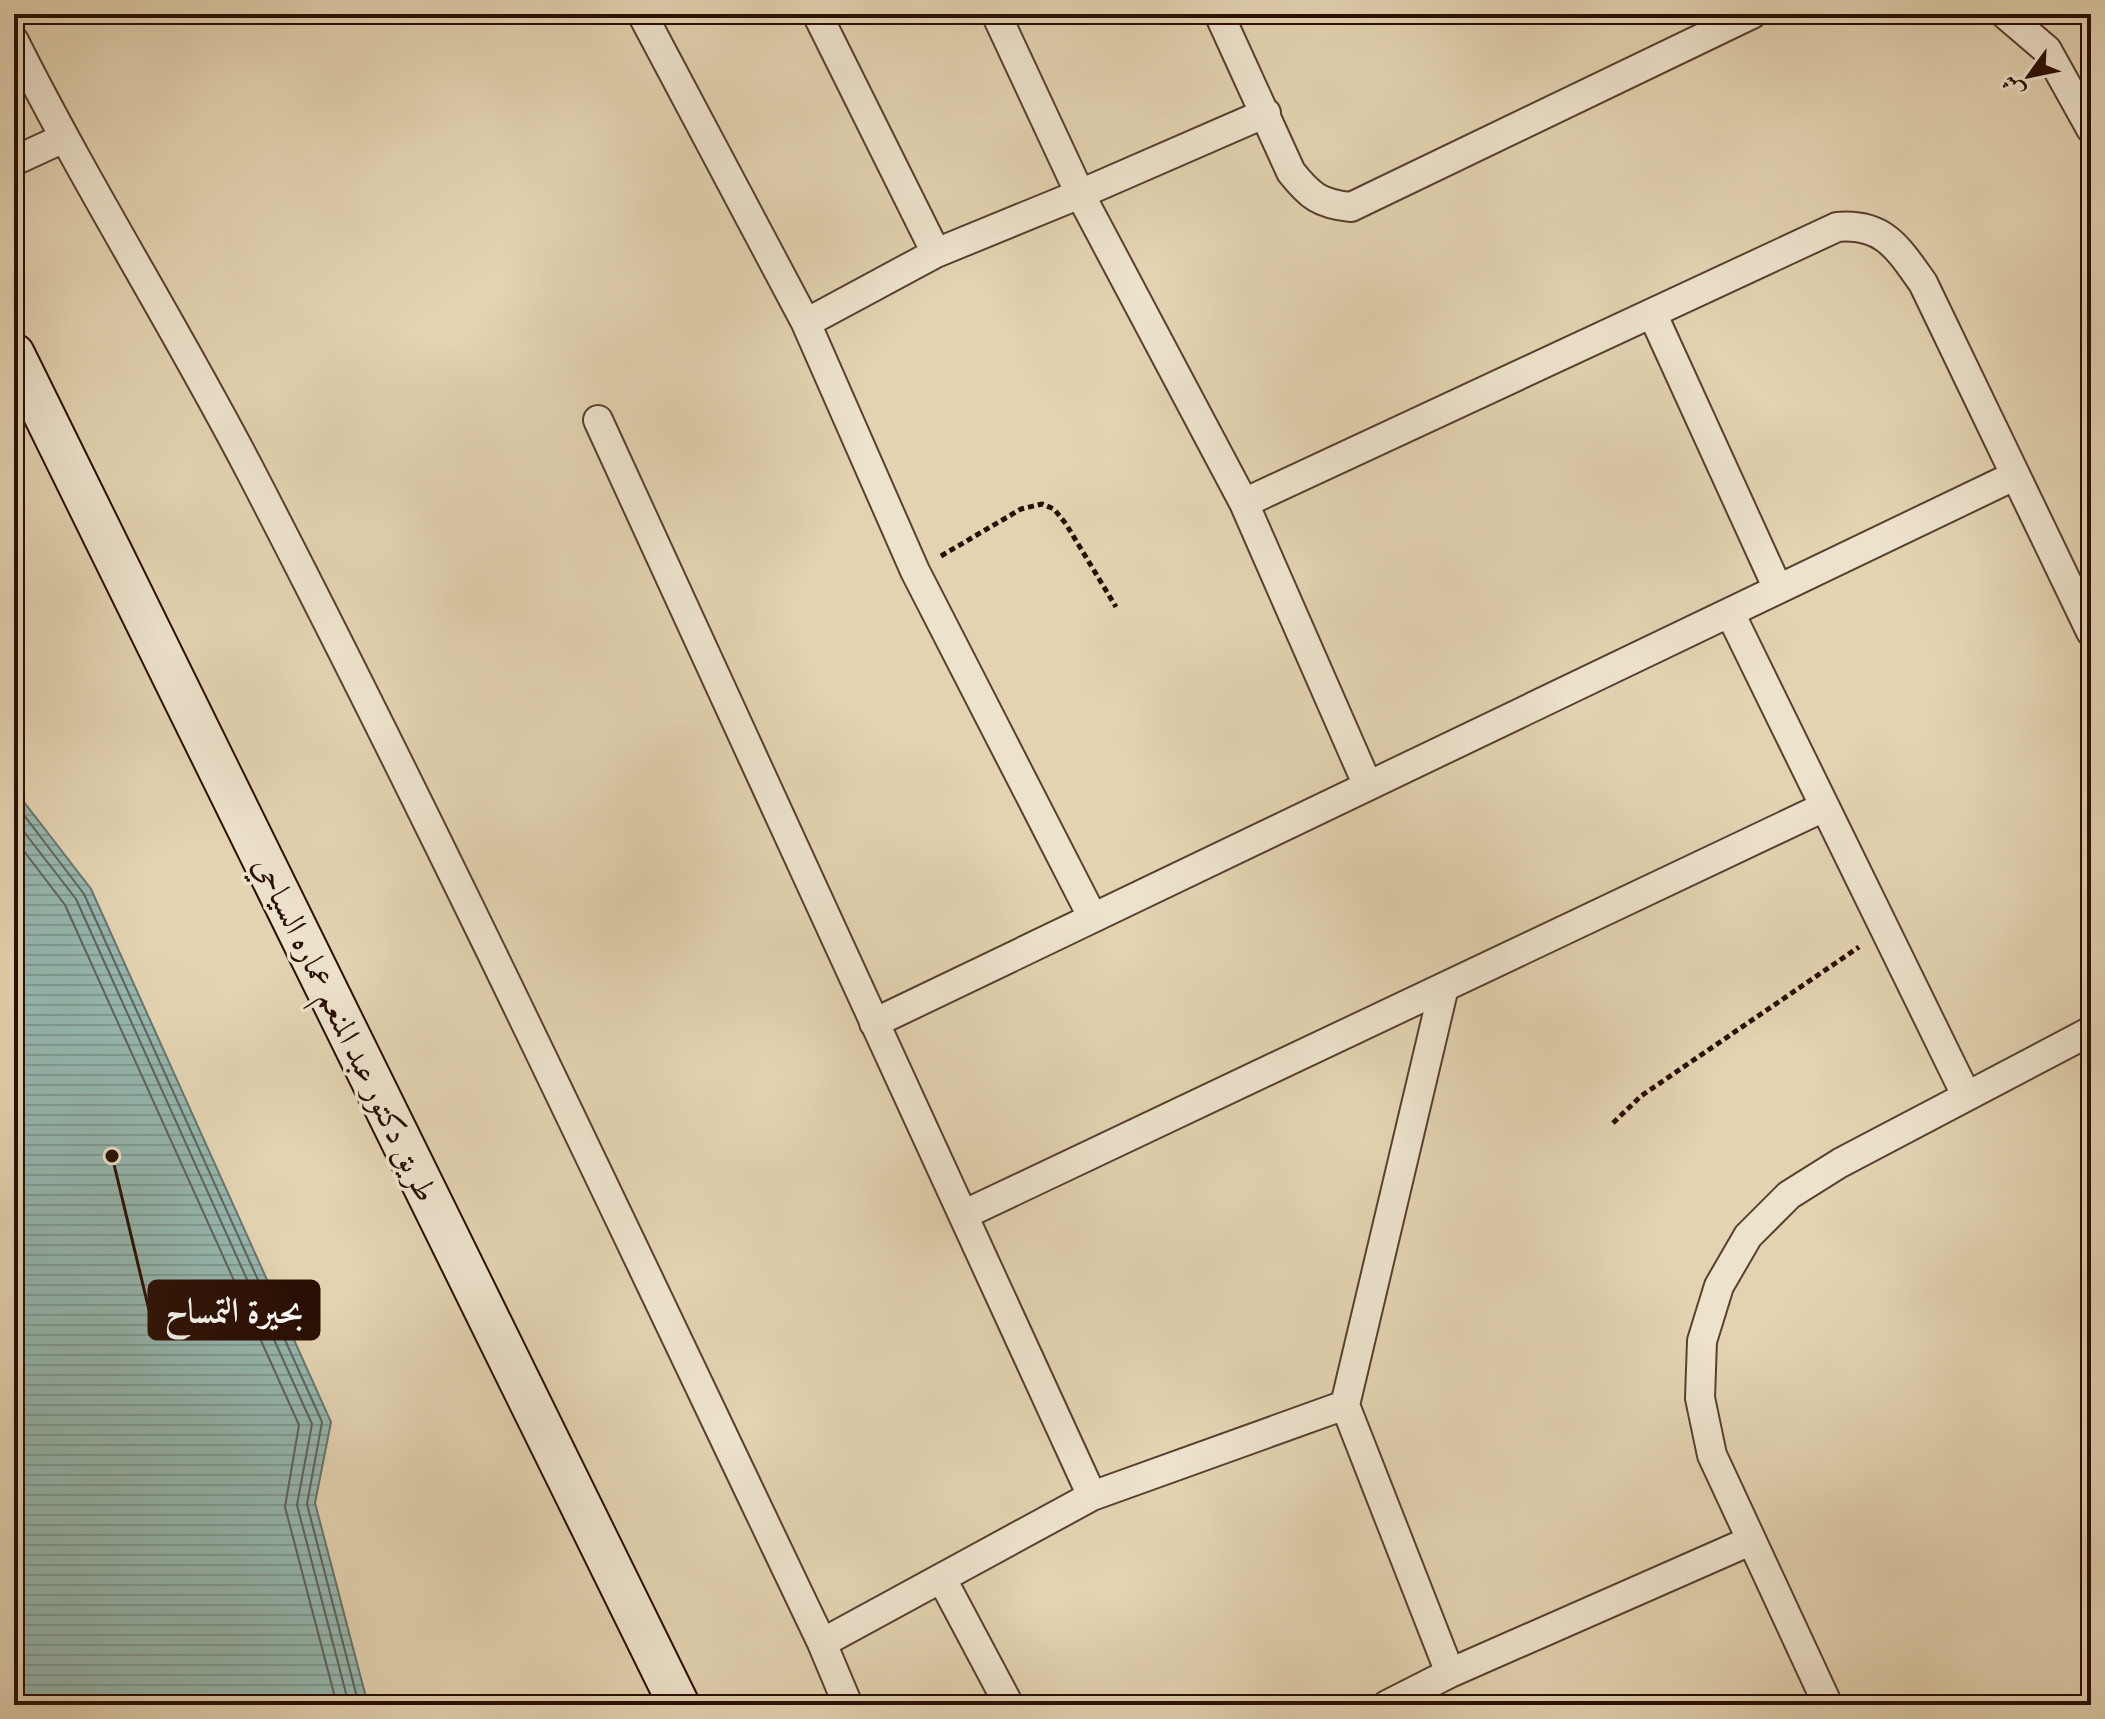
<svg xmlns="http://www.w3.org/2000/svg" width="2105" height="1719" font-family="'EB Garamond',Amiri,serif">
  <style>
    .water { fill: url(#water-rules); stroke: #6a746b; stroke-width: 2 }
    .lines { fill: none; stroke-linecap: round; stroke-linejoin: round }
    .shore { stroke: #5f635a; stroke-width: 2 }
    .minor-casing { stroke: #58402f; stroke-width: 32 }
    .secondary-casing { stroke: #290f04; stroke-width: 44 }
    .path { stroke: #290f04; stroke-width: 5; stroke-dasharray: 6 4; stroke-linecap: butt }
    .minor { stroke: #ede2cc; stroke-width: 28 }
    .secondary { stroke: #ede2cc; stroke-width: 40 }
    .labels { text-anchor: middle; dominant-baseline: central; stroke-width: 7; stroke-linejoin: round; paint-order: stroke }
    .street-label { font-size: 32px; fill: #290f04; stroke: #ede2cc }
    .leader { fill: none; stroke: #290f04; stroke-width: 3 }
    .callout-dot { fill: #290f04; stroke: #ede2cc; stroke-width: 3 }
    .callout { fill: #290f04; stroke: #290f04; stroke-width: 3 }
    .callout-label { font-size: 34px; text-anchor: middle; font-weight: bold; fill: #fff }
  </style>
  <defs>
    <pattern id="water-rules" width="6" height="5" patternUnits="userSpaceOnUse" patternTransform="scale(2)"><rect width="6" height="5" fill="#95b7af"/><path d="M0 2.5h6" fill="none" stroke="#809c95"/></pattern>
  </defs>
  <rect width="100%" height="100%" fill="#e3d3b1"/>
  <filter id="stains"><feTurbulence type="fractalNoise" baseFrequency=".0025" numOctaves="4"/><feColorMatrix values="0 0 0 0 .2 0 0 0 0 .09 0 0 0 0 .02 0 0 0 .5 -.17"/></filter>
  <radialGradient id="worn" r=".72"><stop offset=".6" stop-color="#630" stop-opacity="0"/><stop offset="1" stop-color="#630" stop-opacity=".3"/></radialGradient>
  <path class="water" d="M14,789L91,889L331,1422L315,1503L368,1705H14Z"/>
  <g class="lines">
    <path class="shore" d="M14,802L84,894L322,1422L307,1504L359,1705
      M14,819L76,899L312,1424L297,1505L349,1705
      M14,838L65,905L299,1425L285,1507L337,1705"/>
    <g class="minor-casing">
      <path id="minor" d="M642,14L806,323L915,571L1093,918
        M817,14L936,253
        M996,14L1080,194L1244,503L1368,786
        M1219,14L1291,172C1310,196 1320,204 1351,207L1752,14
        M2005,14L2047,50L2091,129
        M14,41C88,189 177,329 253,476C452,860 635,1252 822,1643L848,1705
        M14,161L64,138
        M1652,313L1778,589
        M806,323L936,253L1080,194L1266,113
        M598,420L1092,1496
        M1244,503L1837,227C1884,223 1898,248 1923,283L2091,632
        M1730,613L1966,1095
        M1444,987L1345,1405L1450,1673
        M874,1023L2014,476
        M963,1215L1824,807
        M942,1579L1009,1705
        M822,1643L1092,1496L1345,1405
        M1387,1705L1450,1673L1750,1541
        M1828,1705L1712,1455L1700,1398L1702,1341L1719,1286L1748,1236L1789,1195L1840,1163L2091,1031"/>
    </g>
    <g class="secondary-casing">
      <path id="secondary" d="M14,354L679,1705"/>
    </g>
    <path class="path" d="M941,556L1021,509L1042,504L1054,509L1066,524L1116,607
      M1613,1123L1641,1096L1859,947"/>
    <use href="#minor" class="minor"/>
    <use href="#secondary" class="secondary"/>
  </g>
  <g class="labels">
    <g class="street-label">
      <text transform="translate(346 1029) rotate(64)">طريق دكتور عبد المنعم عماره السياحي</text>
    </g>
  </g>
  <path class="leader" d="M112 1156L149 1310"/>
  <circle class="callout-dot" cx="112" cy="1156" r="8"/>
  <rect class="callout" x="149" y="1281" width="170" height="58" rx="8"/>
  <g class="callout-label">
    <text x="234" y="1322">بحيرة التمساح</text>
  </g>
  <rect width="2105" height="1719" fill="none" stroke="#e3d3b1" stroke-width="48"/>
  <rect x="16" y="16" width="2073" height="1687" fill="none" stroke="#290f04" stroke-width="4"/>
  <rect x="24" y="24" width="2057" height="1671" fill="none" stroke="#290f04" stroke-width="2"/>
  <g transform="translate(2029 76) rotate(237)" stroke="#ede2cc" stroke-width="6" paint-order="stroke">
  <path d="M0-6L14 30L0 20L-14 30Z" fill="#290f04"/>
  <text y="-12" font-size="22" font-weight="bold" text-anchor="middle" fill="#290f04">ش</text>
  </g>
  <rect width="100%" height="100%" filter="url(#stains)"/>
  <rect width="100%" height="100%" fill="url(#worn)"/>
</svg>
